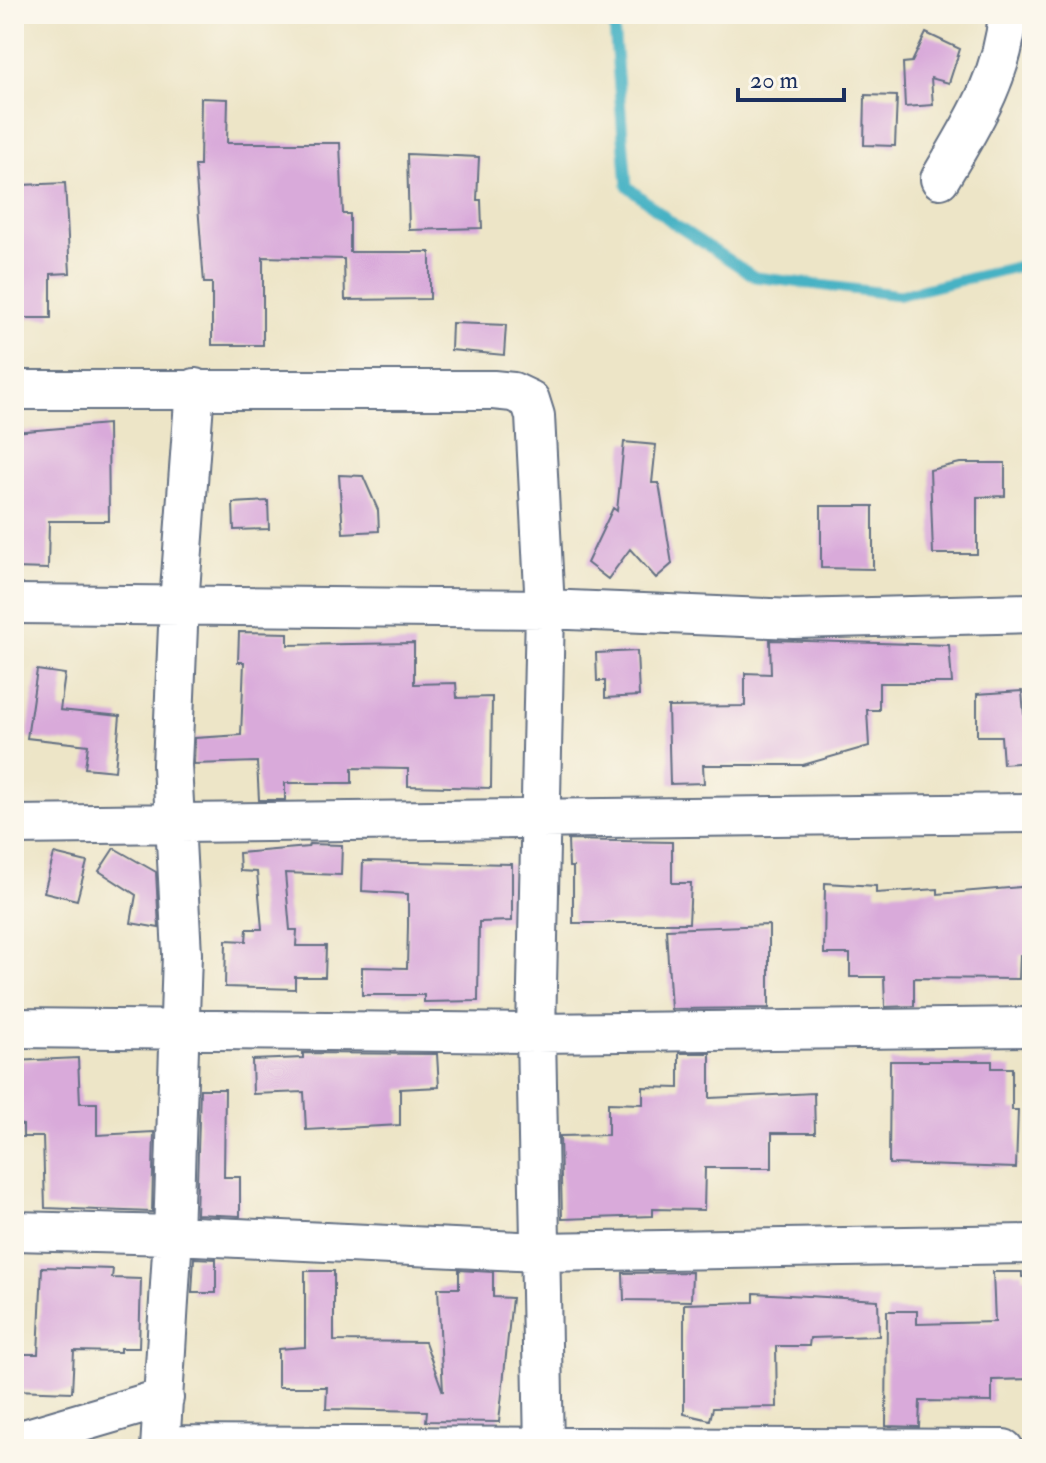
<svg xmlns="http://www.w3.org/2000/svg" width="1046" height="1463" font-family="'IM FELL Double Pica',serif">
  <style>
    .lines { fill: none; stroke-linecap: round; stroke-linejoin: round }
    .stream { stroke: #46b2c4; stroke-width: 11 }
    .building { fill: #d9aada }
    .minor-casing { stroke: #646f83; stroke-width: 42 }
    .minor { stroke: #fff; stroke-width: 38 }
  </style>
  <rect width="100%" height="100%" fill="#fbf7ec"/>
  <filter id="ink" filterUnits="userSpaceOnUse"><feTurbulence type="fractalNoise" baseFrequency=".0125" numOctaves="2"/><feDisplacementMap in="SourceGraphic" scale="16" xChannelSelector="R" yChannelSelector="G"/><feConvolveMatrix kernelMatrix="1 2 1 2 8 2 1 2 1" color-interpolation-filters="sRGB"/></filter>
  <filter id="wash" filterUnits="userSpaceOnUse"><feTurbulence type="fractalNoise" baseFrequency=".006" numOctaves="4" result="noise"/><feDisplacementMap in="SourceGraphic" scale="32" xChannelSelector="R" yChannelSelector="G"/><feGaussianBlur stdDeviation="1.8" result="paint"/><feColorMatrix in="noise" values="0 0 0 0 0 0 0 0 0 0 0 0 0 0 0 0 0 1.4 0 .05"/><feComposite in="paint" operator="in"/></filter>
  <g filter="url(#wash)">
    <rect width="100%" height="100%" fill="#ede5c7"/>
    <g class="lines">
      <path class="stream" d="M613,14L627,186L674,224L755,277L900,295L1032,263"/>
    </g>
    <g id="blocks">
      <path class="building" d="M926,33L960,49L949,83L931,78L933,105L905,107L903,63L912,62Z
        M865,95L897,96L895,146L864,145Z
        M201,98L228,99L227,143H340L343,214H350V252H430V299L345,300L344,259L263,257V345H212V283H204L195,166H200Z
        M407,154L479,157L477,200H481L482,228L409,230Z
        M65,183L70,273L51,274V318H14V195H22V185Z
        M452,323L506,325L504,355L451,350Z
        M108,424L109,521H49L48,569L14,568V432Z
        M624,442L656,445L652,483H659L672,564L656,578L630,549L608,579L587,563L613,508L617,511Z
        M960,463H1005V496L977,497V554H933L930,470Z
        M339,475L363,476L378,510L379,531L343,533Z
        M268,501L269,529L234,530L233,503Z
        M821,506H873V569L821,568Z
        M239,632L288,633V645L414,643V684L456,683L457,698L492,697L491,788L408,786V769L352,768V783H285V800H259L257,762L194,764L195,738L241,735L244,662H238Z
        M770,640L949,645L952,683H879V710H867L869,746L803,765H703L704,783L670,784L668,707L745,706V673L771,674Z
        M637,651L639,696L605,698V681H597L596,653Z
        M37,670L65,674L60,710L120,716L115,771L85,768L88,745L27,738Z
        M1022,691L1024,714H1032V762L1003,764L1001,736H977V694Z
        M568,840L672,842V883H691L689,923H573V867H569Z
        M309,844L342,845L341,875L285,873L290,930H297L296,946H326L325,977H295V989L225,987L226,940L246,941L247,929H262L257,872L240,871L239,853L308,847Z
        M114,848L156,872L159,928L131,923L136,895L99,871Z
        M54,854L87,862L77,900L44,892Z
        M363,861L512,864V921L479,922L478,1001L424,1002V995H362V967L407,968L408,925V894L362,891Z
        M825,883L876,886V893L938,889V894L1032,886V956L1020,955L1019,979L914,978V1006L885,1007L884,977H850V954H824Z
        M769,925V1008L671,1009L666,929Z
        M303,1053L437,1054L439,1087L400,1089V1125L306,1130L304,1092L253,1094L252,1060L303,1058Z
        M679,1053H710V1098L814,1093L815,1133H772V1168H705L704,1210L653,1209V1216L562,1219L560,1136L608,1135V1103L643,1104V1087L679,1088Z
        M78,1058L80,1103H97V1135L154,1132L152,1212L45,1208L43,1137H23V1125L14,1124V1061Z
        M890,1061H992V1068H1012V1110H1018L1016,1168L889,1164Z
        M200,1089H225L224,1177H240V1216L196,1214Z
        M194,1258L216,1259V1293H192Z
        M42,1267L113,1269L112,1278L141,1279L139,1348H120V1352L74,1351L72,1392L14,1390V1354H38Z
        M459,1270L493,1272V1297L512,1298L499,1422L426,1421L427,1411L326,1409L327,1387H278V1349L305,1347V1271H334V1341L425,1342L443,1392L438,1288H459Z
        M692,1272L691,1301L624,1300L623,1273Z
        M993,1272H1022V1277H1032V1379L992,1380V1402L920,1401L919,1427L886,1426L887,1311H917V1324L995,1322Z
        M754,1293L878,1300L879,1336L810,1338L809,1346H776L777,1407L713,1408L710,1420L684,1414V1304L754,1302Z"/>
    </g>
  </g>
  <g filter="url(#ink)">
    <use href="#blocks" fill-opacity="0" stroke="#646f83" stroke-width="2"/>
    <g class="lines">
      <g class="minor-casing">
        <path id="minor" d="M940,179C971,126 1003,78 1008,14
          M14,390H493L513,392L530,400L535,416L545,609L536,1033L544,1449
          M14,604L545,609L794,619L1032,613
          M14,825L1032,813
          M14,1028L536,1033L1032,1027
          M14,1231L173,1235L539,1252L1032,1244
          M14,1442L164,1398
          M160,1445L1004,1449
          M160,1449L173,1235L182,954L172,765L179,604L195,388"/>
      </g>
      <use href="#minor" class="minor"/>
    </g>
  </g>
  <rect width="1046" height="1463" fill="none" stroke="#fbf7ec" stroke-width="48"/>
  <path d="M738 88v12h106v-12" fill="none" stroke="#1b2f5e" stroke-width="4"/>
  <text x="750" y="88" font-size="24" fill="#1b2f5e" stroke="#fbf7ec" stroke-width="6" paint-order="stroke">20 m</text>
</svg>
